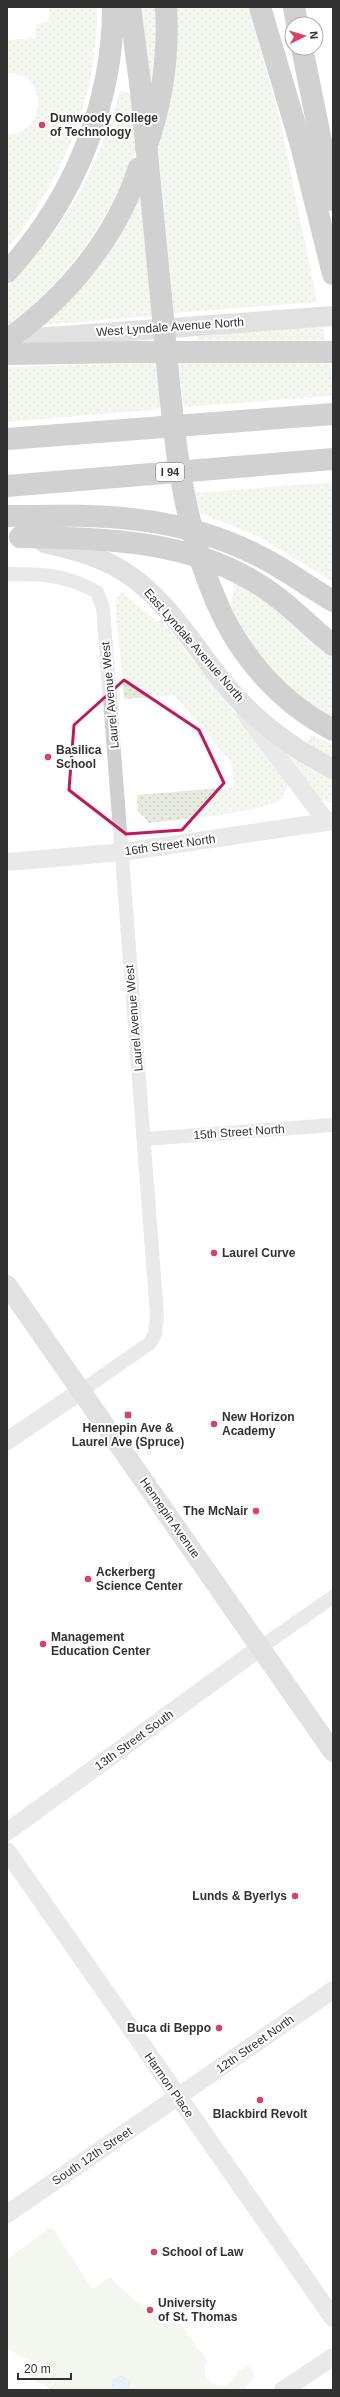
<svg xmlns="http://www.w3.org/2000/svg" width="340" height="2397" font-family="Arial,sans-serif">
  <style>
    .grass { fill: url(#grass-dots) }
    .park { fill: #e7eade }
    .garden { fill: url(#garden-furrows) }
    .water { fill: url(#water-ripples) }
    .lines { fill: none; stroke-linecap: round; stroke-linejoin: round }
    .minor { stroke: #cfcfcf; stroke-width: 14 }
    .tertiary { stroke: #cfcfcf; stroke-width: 18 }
    .secondary { stroke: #bcbcbc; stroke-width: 20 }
    .motorway { stroke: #999; stroke-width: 22 }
    .motorway-bridge { stroke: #999; stroke-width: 22 }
    .marked { fill: none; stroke: #c2185b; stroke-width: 3; stroke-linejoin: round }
    .poi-dot { fill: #dd4066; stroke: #fff; stroke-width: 1.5 }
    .labels { text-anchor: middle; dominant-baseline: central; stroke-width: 4; stroke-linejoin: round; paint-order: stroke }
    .shield { fill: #fff; stroke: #707070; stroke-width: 1 }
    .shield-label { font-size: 11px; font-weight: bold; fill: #323232 }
    .poi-label { font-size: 12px; font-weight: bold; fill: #323232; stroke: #fff; text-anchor: start }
    .street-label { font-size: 12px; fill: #323232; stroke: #fff }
  </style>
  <defs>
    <pattern id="grass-dots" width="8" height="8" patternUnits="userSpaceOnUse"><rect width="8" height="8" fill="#e7eade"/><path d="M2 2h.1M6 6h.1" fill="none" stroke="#c7c9bf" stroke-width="1.8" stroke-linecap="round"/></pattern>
    <pattern id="garden-furrows" width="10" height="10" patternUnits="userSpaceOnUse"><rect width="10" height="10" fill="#e7eade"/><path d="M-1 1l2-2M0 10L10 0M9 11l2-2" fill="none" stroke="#c7c9bf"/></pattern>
    <pattern id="water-ripples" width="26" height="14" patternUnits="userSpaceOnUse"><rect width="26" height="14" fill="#cce3ea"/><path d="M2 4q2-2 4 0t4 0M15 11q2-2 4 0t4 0" fill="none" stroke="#b0c3c9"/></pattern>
  </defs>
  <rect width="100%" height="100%" fill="#fff"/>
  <path class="grass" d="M49,7H97C99,95 62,182 7,249V135C51,131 46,71 7,73V40L36,38V24L50,22Z
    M140,7H156V58L151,87Z
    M176,7H249L280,120L317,302L174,313L158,149L173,88L175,67Z
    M120,91L130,93C132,107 139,135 136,148C133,161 126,175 120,187C93,243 56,289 7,326V287C64,232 99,166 120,91Z
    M141,194L153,316L42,325Z
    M322,325L325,340H197V333Z
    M178,362L330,364L333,396L184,407Z
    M157,363L161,409L7,422V367Z
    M333,482V582L260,537L200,513L195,493Z
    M235,580L256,592L333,656V720L288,688L248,641L231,607Z
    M122,592L157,622L161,620L287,778V786L281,800C243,816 188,818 147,823V820L138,811L137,795L234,787L231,762L174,695L124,699L115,599Z
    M311,735L333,745V760L306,744Z
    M288,754L315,772L333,780V803L321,800L286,755Z"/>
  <path class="park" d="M52,2227L92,2289L110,2277C133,2299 146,2314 178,2321L208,2362L205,2365C201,2388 231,2394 237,2372L249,2365L255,2375L244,2390H48L47,2386L30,2379L35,2363L7,2349V2259Z"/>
  <path class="garden" d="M46,2362L57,2367L56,2390H48L50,2372L44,2368Z"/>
  <path class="water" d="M121,2375L130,2381L129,2390H112V2379Z"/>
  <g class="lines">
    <path class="minor" d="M7,574C44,574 64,574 97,592L103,608L157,1315L155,1334L150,1343L81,1391
      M144,1139L333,1125
      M261,1647L333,1597"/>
    <path class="tertiary" d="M245,713L326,821
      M7,862L123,852L333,821
      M7,1441L81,1391
      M7,1832L261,1647
      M7,1851L333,2318
      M7,2214L333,1990
      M283,2390L333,2357"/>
    <path class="secondary" d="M7,340L333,316
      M44,543C71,549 99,556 123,571C163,595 194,645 222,681C252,718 291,748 333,769
      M7,1285L333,1752"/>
    <path class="motorway" d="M130,7L141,91L161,297
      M260,7L301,145L333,274
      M294,7L297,24
      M302,48L333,200
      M7,272C73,200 113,105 113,7
      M7,354L130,352H333
      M7,439L333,414
      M7,486L333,459
      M7,516C98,515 173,513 257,555C284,568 307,586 333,601
      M20,537C107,538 200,540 273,594C294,609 312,629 333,645
      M217,603C240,657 281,703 333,730"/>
    <path class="motorway-bridge" d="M146,148C162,103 169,55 166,7
      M161,297C171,399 175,508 217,603
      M7,340C67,297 116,238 139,168"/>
  </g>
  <path d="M0 0H340V2397H0ZM124,680L199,730L224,783L182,830L126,834L69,790L74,725Z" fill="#fff" fill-opacity=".55" fill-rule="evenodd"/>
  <path class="marked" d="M124,680L199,730L224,783L182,830L126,834L69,790L74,725Z"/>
  <g class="poi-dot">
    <circle cx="42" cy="125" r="4"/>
    <circle cx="48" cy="757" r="4"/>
    <circle cx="214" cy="1253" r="4"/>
    <rect x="124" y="1411" width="8" height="8" rx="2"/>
    <circle cx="214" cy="1424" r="4"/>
    <circle cx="256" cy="1511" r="4"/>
    <circle cx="88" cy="1579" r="4"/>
    <circle cx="43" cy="1644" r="4"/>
    <circle cx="295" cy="1896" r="4"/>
    <circle cx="219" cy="2028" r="4"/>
    <circle cx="260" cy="2100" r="4"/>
    <circle cx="154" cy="2252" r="4"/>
    <circle cx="150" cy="2310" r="4"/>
  </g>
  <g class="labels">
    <rect class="shield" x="156" y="463" width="28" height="18" rx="3"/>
    <g class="shield-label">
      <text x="170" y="472">I 94</text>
    </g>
    <g class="poi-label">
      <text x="50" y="118">Dunwoody College<tspan x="50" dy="14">of Technology</tspan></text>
      <text x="56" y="750">Basilica<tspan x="56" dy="14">School</tspan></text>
      <text x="222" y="1253">Laurel Curve</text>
      <text x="222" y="1417">New Horizon<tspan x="222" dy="14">Academy</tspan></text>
      <text x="128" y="1428" text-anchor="middle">Hennepin Ave &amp;<tspan x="128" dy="14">Laurel Ave (Spruce)</tspan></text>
      <text x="248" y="1511" text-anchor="end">The McNair</text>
      <text x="96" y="1572">Ackerberg<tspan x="96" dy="14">Science Center</tspan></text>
      <text x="51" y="1637">Management<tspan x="51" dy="14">Education Center</tspan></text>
      <text x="287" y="1896" text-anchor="end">Lunds &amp; Byerlys</text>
      <text x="211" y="2028" text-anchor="end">Buca di Beppo</text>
      <text x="260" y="2114" text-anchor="middle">Blackbird Revolt</text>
      <text x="162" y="2252">School of Law</text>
      <text x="158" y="2303">University<tspan x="158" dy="14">of St. Thomas</tspan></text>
    </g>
    <g class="street-label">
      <text transform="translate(170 327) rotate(-4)">West Lyndale Avenue North</text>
      <text transform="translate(194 645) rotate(49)">East Lyndale Avenue North</text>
      <text transform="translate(110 695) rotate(-95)">Laurel Avenue West</text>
      <text transform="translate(170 845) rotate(-8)">16th Street North</text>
      <text transform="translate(134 1018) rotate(-95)">Laurel Avenue West</text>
      <text transform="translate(239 1132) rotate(-4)">15th Street North</text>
      <text transform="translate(170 1518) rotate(55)">Hennepin Avenue</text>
      <text transform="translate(134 1740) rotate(-36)">13th Street South</text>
      <text transform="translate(255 2044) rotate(-35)">12th Street North</text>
      <text transform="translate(169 2085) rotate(55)">Harmon Place</text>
      <text transform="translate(92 2156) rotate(-34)">South 12th Street</text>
    </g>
  </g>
  <rect width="340" height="2397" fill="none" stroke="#323232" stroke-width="16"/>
  <g transform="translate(304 36) rotate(85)"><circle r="19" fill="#ffffff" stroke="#adadad"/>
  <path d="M0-3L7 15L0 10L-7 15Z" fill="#dd4066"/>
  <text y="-6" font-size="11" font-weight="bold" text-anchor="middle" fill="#323232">N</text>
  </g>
  <path d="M18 2373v6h53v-6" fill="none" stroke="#323232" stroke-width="2"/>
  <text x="24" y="2373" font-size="12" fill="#323232" stroke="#ffffff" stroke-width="3" paint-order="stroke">20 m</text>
</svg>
